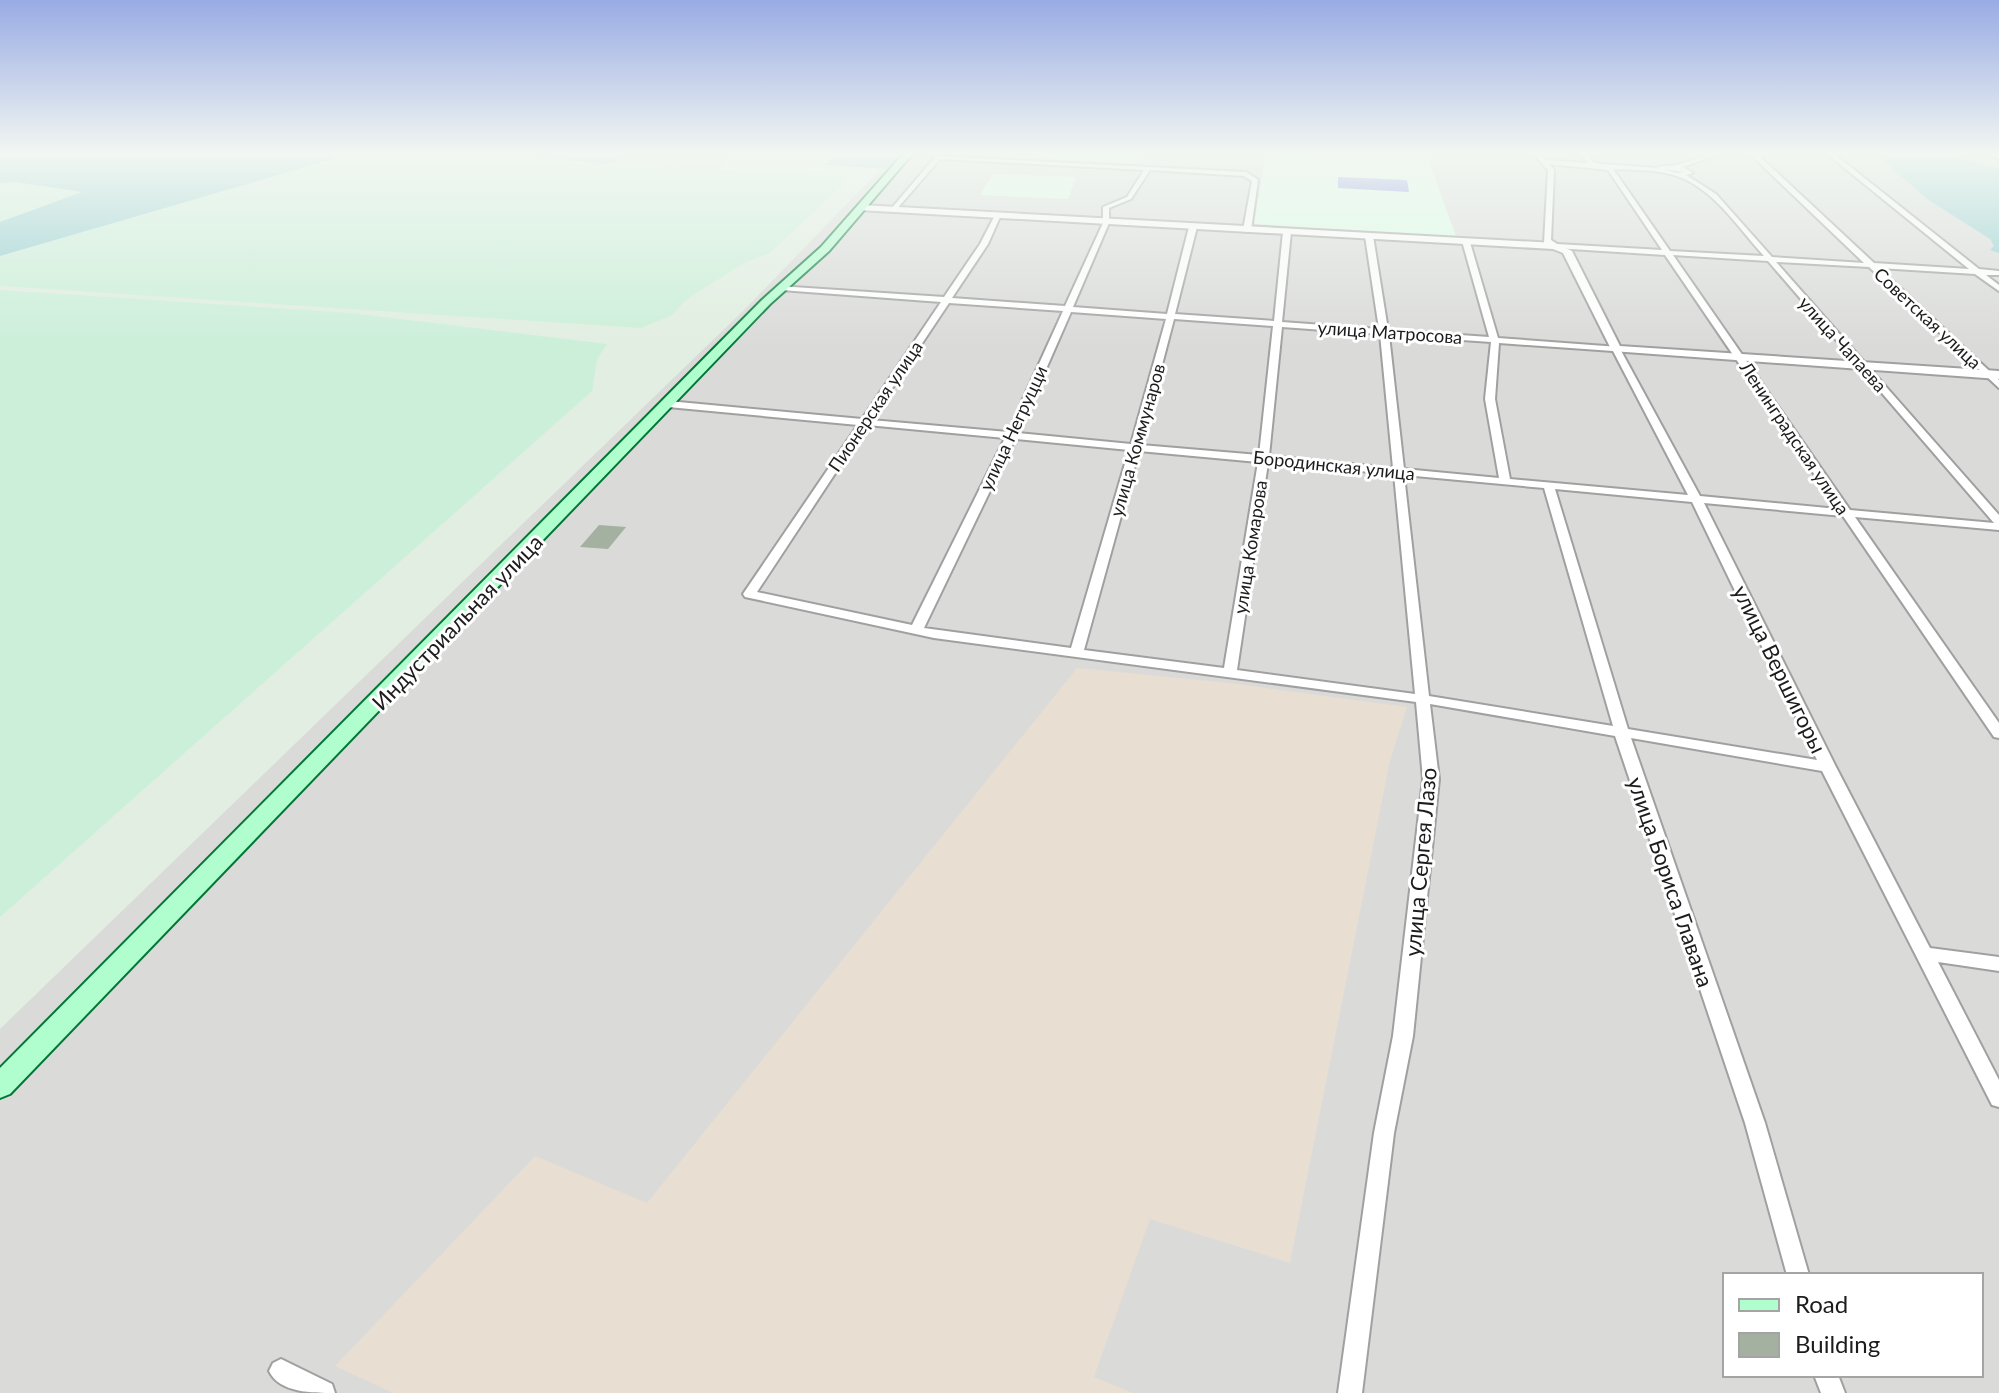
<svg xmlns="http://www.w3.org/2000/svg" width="1999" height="1393" font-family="Lato,sans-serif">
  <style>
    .residential { fill: #dadad9; fill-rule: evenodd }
    .industrial { fill: #e8ded2 }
    .education { fill: #daffe6 }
    .farmland { fill: #cbefd9 }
    .forest { fill: #93ced1 }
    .pitch { fill: #797fe3 }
    .building { fill: #a4b0a0 }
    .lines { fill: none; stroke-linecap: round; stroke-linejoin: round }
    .minor-casing { stroke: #a0a0a0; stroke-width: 4 }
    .tertiary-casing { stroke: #a0a0a0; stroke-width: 4 }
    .secondary-casing { stroke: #007735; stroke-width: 4 }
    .minor { fill: #fff; fill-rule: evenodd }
    .tertiary { fill: #fff; fill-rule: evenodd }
    .secondary { fill: #b0fdce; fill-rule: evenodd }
    .labels { text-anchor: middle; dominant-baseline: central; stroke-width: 6; stroke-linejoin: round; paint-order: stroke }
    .far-street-label { font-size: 18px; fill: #1c1c1c; stroke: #fff }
    .street-label { font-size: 22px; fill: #1c1c1c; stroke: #fff }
  </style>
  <rect width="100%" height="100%" fill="#e1eee1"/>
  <path class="residential" d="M523,153H733L717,169H684L610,165Z
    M896,153H1999V1393H0V1029L745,309ZM1725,1275H1981V1375H1725Z"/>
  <path class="industrial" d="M1149,153H1266L1264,168L1146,158Z
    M1077,668L1230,683L1407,707L1390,761L1290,1263L1150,1219L1094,1377L1133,1393H393L335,1366L535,1156L647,1203Z"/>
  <path class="education" d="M939,153H1140L1135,163Z
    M1266,153L1428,159L1456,236L1254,224Z
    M993,174L1076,177L1068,199L980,195Z"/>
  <path class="farmland" d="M354,153H485L607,164L851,177L770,253L744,263L687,299L672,315L641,328L0,286V256Z
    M16,182L83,192L0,222V183Z
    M0,290L350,313L607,344L597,359L592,391L0,917Z"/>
  <path class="forest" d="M0,153H354L0,256V222L82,192L16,182L0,183Z
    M485,153H643L607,164Z
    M837,153H901L888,169L824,165Z
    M1875,153H1956L1954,156L1999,169V253L1990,250L1994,246L1990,239L1927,199Z"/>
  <path class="pitch" d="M1338,177L1407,180L1409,192L1338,188Z"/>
  <path class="building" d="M599,525L626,527L608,549L580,547Z"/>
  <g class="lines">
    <g class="minor-casing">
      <path id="minor" d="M1533,153H1539L1546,160L1588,163L1580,153H1586L1593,162L1601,164L1656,168C1663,165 1668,167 1676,165C1691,162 1705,153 1721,153L1683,167L1693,173L1686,175L1716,194L1772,257L1864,263L1749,153H1756L1874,263L1969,269L1826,153H1833L1979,269L1999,271V275H1986L1999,285V291L1975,274L1879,268L1999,380V388L1869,267L1776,262L1999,515V530L1855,517L1999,723V738L1994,737L1843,516L1704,503L1836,767L1930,948L1999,957V971L1938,962L1999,1080V1107L1992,1105L1822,771L1631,738L1765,1123L1809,1275H1787L1745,1123L1615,736L1430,704L1439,779L1413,1036L1394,1133L1362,1393H1338L1374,1133L1393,1036L1423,779L1416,702L934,638L745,597L743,594L858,425L668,407L663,404L668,401L862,419L941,302L781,290H778V286L944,297L980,244L994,217L997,215L1000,217L988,244L952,298L1065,306L1103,223V207L1127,197L1144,170L940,159L895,211H891V209L936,156L1246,172L1258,180L1251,230L1247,232L1243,230L1252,181L1244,176L1150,170L1131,199L1109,208V223L1073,307L1167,314L1189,227L1193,225L1197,227L1175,314L1274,321L1283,232L1287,230L1291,232L1282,322L1379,329L1365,236L1369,234L1373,236L1388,330L1489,337L1462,241L1469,239L1498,338L1619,347L1700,496L1838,509L1665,255L1555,248L1544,243L1548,170ZM1549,164L1608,170L1662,250L1557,244L1551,240L1554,170ZM1613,169C1635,170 1661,169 1682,178C1717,193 1739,229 1764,256L1670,251ZM1663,169L1684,172L1677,173ZM1673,255L1768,261L1994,523L1850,510ZM949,303L1063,311L1008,432L871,420ZM1071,312L1166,319L1131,444L1018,433ZM1174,319L1273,326L1259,455L1141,445ZM1282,327L1380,334L1393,468L1269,456ZM1389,335L1491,342L1485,399L1499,478L1404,469ZM1499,343L1613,351L1688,495L1510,479L1495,399ZM867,425L1005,438L912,625L757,592ZM1015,439L1129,450L1071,648L924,628ZM1139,451L1258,462L1224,668L1084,650ZM1268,463L1394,474L1415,694L1237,670ZM1404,475L1544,488L1613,726L1429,696ZM1555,489L1692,502L1817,760L1628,729Z
        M1988,153L1999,155V159L1989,154Z
        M281,1359L332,1384L335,1393C313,1393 279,1393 269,1371L273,1363Z
        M1814,1375H1838L1845,1393H1821Z"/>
    </g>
    <g class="tertiary-casing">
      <path id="tertiary" d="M861,205L1555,243L1572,251L1620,346L1999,371V379L1612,351L1563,253L1553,249L858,210Z"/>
    </g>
    <g class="secondary-casing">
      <path id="secondary" d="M904,153H913L829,251L770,304L10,1094L0,1098V1068L762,300L821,247Z"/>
    </g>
    <use href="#minor" class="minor"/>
    <use href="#tertiary" class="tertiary"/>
    <use href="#secondary" class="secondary"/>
  </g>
  <linearGradient id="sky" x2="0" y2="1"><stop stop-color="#99abe4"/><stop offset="0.44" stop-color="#f2f7f2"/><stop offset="1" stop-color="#f2f7f2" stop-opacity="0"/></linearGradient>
  <rect width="1999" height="348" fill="url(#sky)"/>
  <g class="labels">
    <g class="far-street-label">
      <text transform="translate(1928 318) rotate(43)">Советская улица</text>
      <text transform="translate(1390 332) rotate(4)">улица Матросова</text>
      <text transform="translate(1843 344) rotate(48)">улица Чапаева</text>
      <text transform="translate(875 406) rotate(-56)">Пионерская улица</text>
      <text transform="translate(1013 428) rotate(-65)">улица Негруцци</text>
      <text transform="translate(1795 438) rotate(56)">Ленинградская улица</text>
      <text transform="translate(1137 440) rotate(-74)">улица Коммунаров</text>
      <text transform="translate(1334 465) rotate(6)">Бородинская улица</text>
      <text transform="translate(1250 547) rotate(-81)">улица Комарова</text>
    </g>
    <g class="street-label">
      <text transform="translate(457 622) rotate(-46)">Индустриальная улица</text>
      <text transform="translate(1780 669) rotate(64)">улица Вершигоры</text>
      <text transform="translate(1420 862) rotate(-85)">улица Сергея Лазо</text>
      <text transform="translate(1671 882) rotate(71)">улица Бориса Главана</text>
    </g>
  </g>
  <rect x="1723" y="1273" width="260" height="104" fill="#ffffff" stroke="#a4a4a4" stroke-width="2"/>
  <rect x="1739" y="1299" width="40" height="12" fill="#b0fdce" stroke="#a4a4a4" stroke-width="2"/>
  <text x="1795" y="1313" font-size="24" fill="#1c1c1c">Road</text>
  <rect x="1739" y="1333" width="40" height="24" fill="#a4b0a0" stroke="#a4a4a4" stroke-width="2"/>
  <text x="1795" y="1353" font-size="24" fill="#1c1c1c">Building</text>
</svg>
